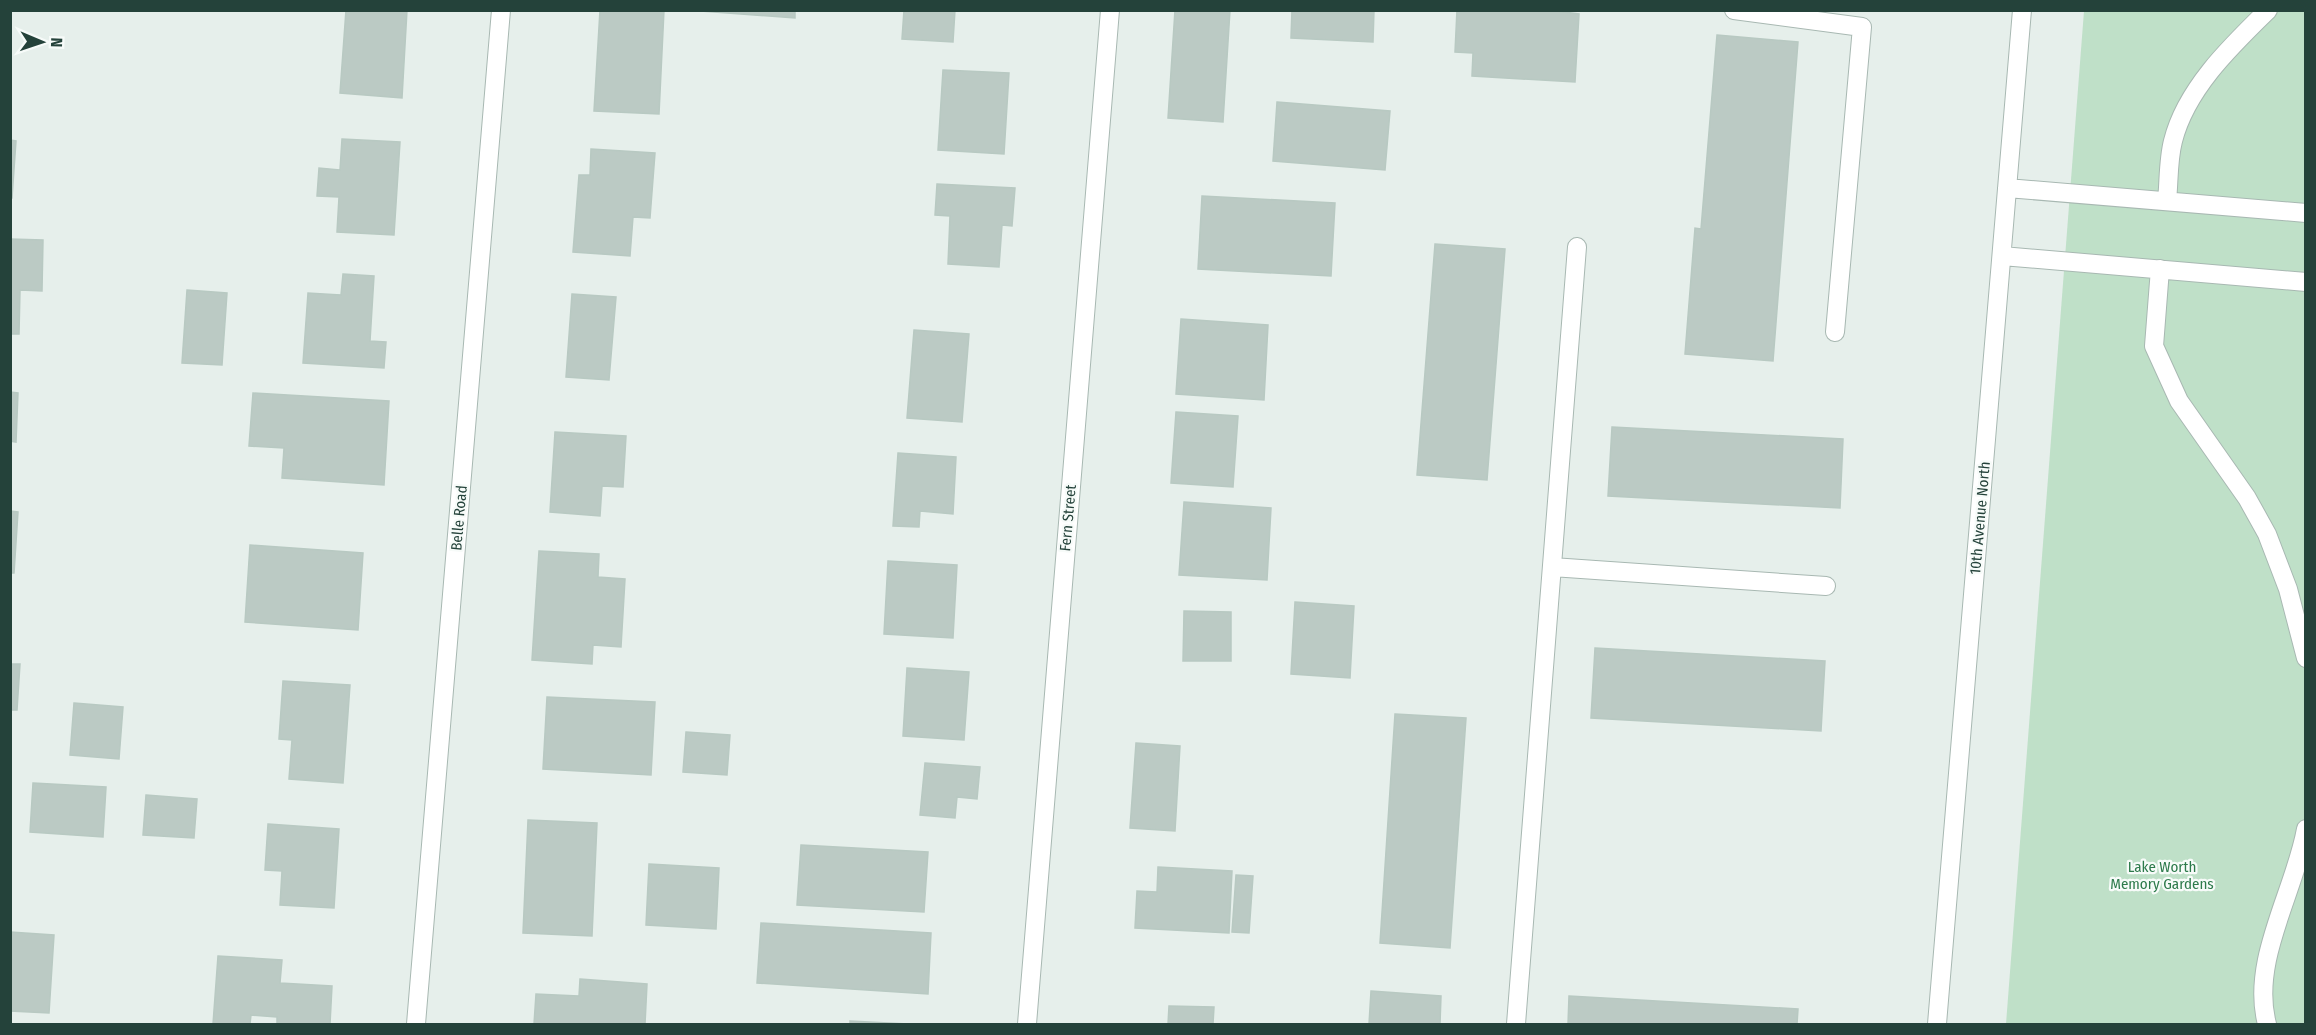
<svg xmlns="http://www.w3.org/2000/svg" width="2316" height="1035" font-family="'Fira Sans Condensed',sans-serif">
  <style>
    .green { fill: #bfe0c8 }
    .building { fill: #bbcac4; stroke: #b8c9c2; stroke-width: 1.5 }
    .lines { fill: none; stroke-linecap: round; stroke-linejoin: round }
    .minor-casing { stroke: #a8b8b2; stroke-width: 20 }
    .minor { stroke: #fff; stroke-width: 18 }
    .labels { text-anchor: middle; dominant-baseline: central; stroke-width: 4.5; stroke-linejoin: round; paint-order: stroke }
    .street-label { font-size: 15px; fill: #24423a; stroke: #f7fbf9 }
    .park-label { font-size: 15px; fill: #2d7a4b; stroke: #f7fbf9 }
  </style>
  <rect width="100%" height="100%" fill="#e6efeb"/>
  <path class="green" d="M2084,11H2305V1024H2006Z"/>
  <path class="building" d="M346,10H407L402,98L340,93Z
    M600,10H664L659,114L594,111Z
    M687,10H795V18Z
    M904,10H955L953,42L902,39Z
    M1175,10H1230L1223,122L1168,118Z
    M1292,10H1374L1373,42L1291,38Z
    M1457,10H1548L1579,14L1575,82L1472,76L1473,53L1455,52Z
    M1717,35L1798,42L1773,361L1685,354L1695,228L1701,229Z
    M943,70L1009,73L1004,154L938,150Z
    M1277,102L1390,111L1385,170L1273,161Z
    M342,139L400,142L394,235L337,232L339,197L317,196L319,168L340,170Z
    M10,140L16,141L12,198H10Z
    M591,149L655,153L650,218L633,217L630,256L573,252L579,175H590Z
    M937,184L1015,188L1012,226L1002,225L999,267L948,264L950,216L935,215Z
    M1202,196L1335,203L1331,276L1198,269Z
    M10,239L43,240L42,291L20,290L19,334H10Z
    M1435,244L1505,249L1487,480L1417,475Z
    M343,274L374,276L370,341L386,342L384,368L303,363L308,293L341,295Z
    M187,290L227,293L222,365L182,363Z
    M572,294L616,297L609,380L566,377Z
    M1181,319L1268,325L1264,400L1176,394Z
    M914,330L969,334L962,422L907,418Z
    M10,392L18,393L16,442L10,441Z
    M253,393L389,401L384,485L282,478L284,448L249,446Z
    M1176,412L1238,416L1233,487L1171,483Z
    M1612,427L1843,439L1840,508L1608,496Z
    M555,432L626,436L623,487L602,486L600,516L550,512Z
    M898,453L956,457L953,514L920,511L919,527L893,526Z
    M1184,502L1271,508L1267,580L1179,575Z
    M10,511L18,512L14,573H10Z
    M250,545L363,553L358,630L245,622Z
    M539,551L599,554L598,577L625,579L621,647L593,645L592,664L532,660Z
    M888,561L957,565L953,638L884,634Z
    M1295,602L1354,606L1350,678L1291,674Z
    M1184,611L1231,612V661H1183Z
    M1595,648L1825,661L1821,731L1591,718Z
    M10,664H20L17,710H10Z
    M907,668L969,672L964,740L903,736Z
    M283,681L350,685L343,783L289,779L292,740L279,739Z
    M547,697L655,702L651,775L543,769Z
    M74,703L123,707L119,759L70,755Z
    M1395,714L1466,718L1450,948L1380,943Z
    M686,732L730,735L727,775L683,772Z
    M1136,743L1180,746L1175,831L1130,828Z
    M925,763L980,767L977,799L957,797L955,818L920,815Z
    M33,783L106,787L103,837L30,832Z
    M146,795L197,799L194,838L143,835Z
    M528,820L597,823L592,936L523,933Z
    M268,824L339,829L334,908L280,905L282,871L265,870Z
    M801,845L928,852L924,912L797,905Z
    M649,864L719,868L716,929L646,925Z
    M1158,867L1232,871L1229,933L1135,928L1137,891L1157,892Z
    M1236,875L1253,876L1249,933L1232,932Z
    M761,923L931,933L928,994L757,983Z
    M10,932L54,935L49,1013L10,1011Z
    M218,956L282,960L280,983L332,986L330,1024H277V1017L251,1015L250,1024H213Z
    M580,979L647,984L645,1024H534L536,994L579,996Z
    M1371,991L1441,996L1440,1024H1369Z
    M1569,996L1798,1009L1797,1024H1568Z
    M1169,1006L1214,1007L1213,1024H1168Z
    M850,1021L908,1024H850Z"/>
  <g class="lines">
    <g class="minor-casing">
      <path id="minor" d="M1734,10L1862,27L1835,332
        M2007,188L2306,213
        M2167,201C2169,182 2168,160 2173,141C2186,89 2231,46 2268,10
        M2002,256L2306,282
        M2160,269L2154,346L2179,401L2247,498L2267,534L2288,589L2306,658
        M1552,567L1826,586
        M416,1024L501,10
        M1027,1024L1110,10
        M1516,1024L1577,247
        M1937,1024L2022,10
        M2267,1024C2250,961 2295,891 2306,829"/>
    </g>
    <use href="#minor" class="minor"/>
  </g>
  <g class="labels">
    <g class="street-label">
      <text transform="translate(459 518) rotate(-85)">Belle Road</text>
      <text transform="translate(1068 518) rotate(-85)">Fern Street</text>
      <text transform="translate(1980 518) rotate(-85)">10th Avenue North</text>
    </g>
    <g class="park-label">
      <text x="2162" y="867">Lake Worth<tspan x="2162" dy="17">Memory Gardens</tspan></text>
    </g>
  </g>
  <rect width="2316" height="1035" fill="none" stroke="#24423a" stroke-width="24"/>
  <g transform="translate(42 42) rotate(92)" stroke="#f7fbf9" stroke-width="4.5" paint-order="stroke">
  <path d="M0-4.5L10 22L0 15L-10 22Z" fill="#24423a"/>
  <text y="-9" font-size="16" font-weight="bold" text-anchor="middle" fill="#24423a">N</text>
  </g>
</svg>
